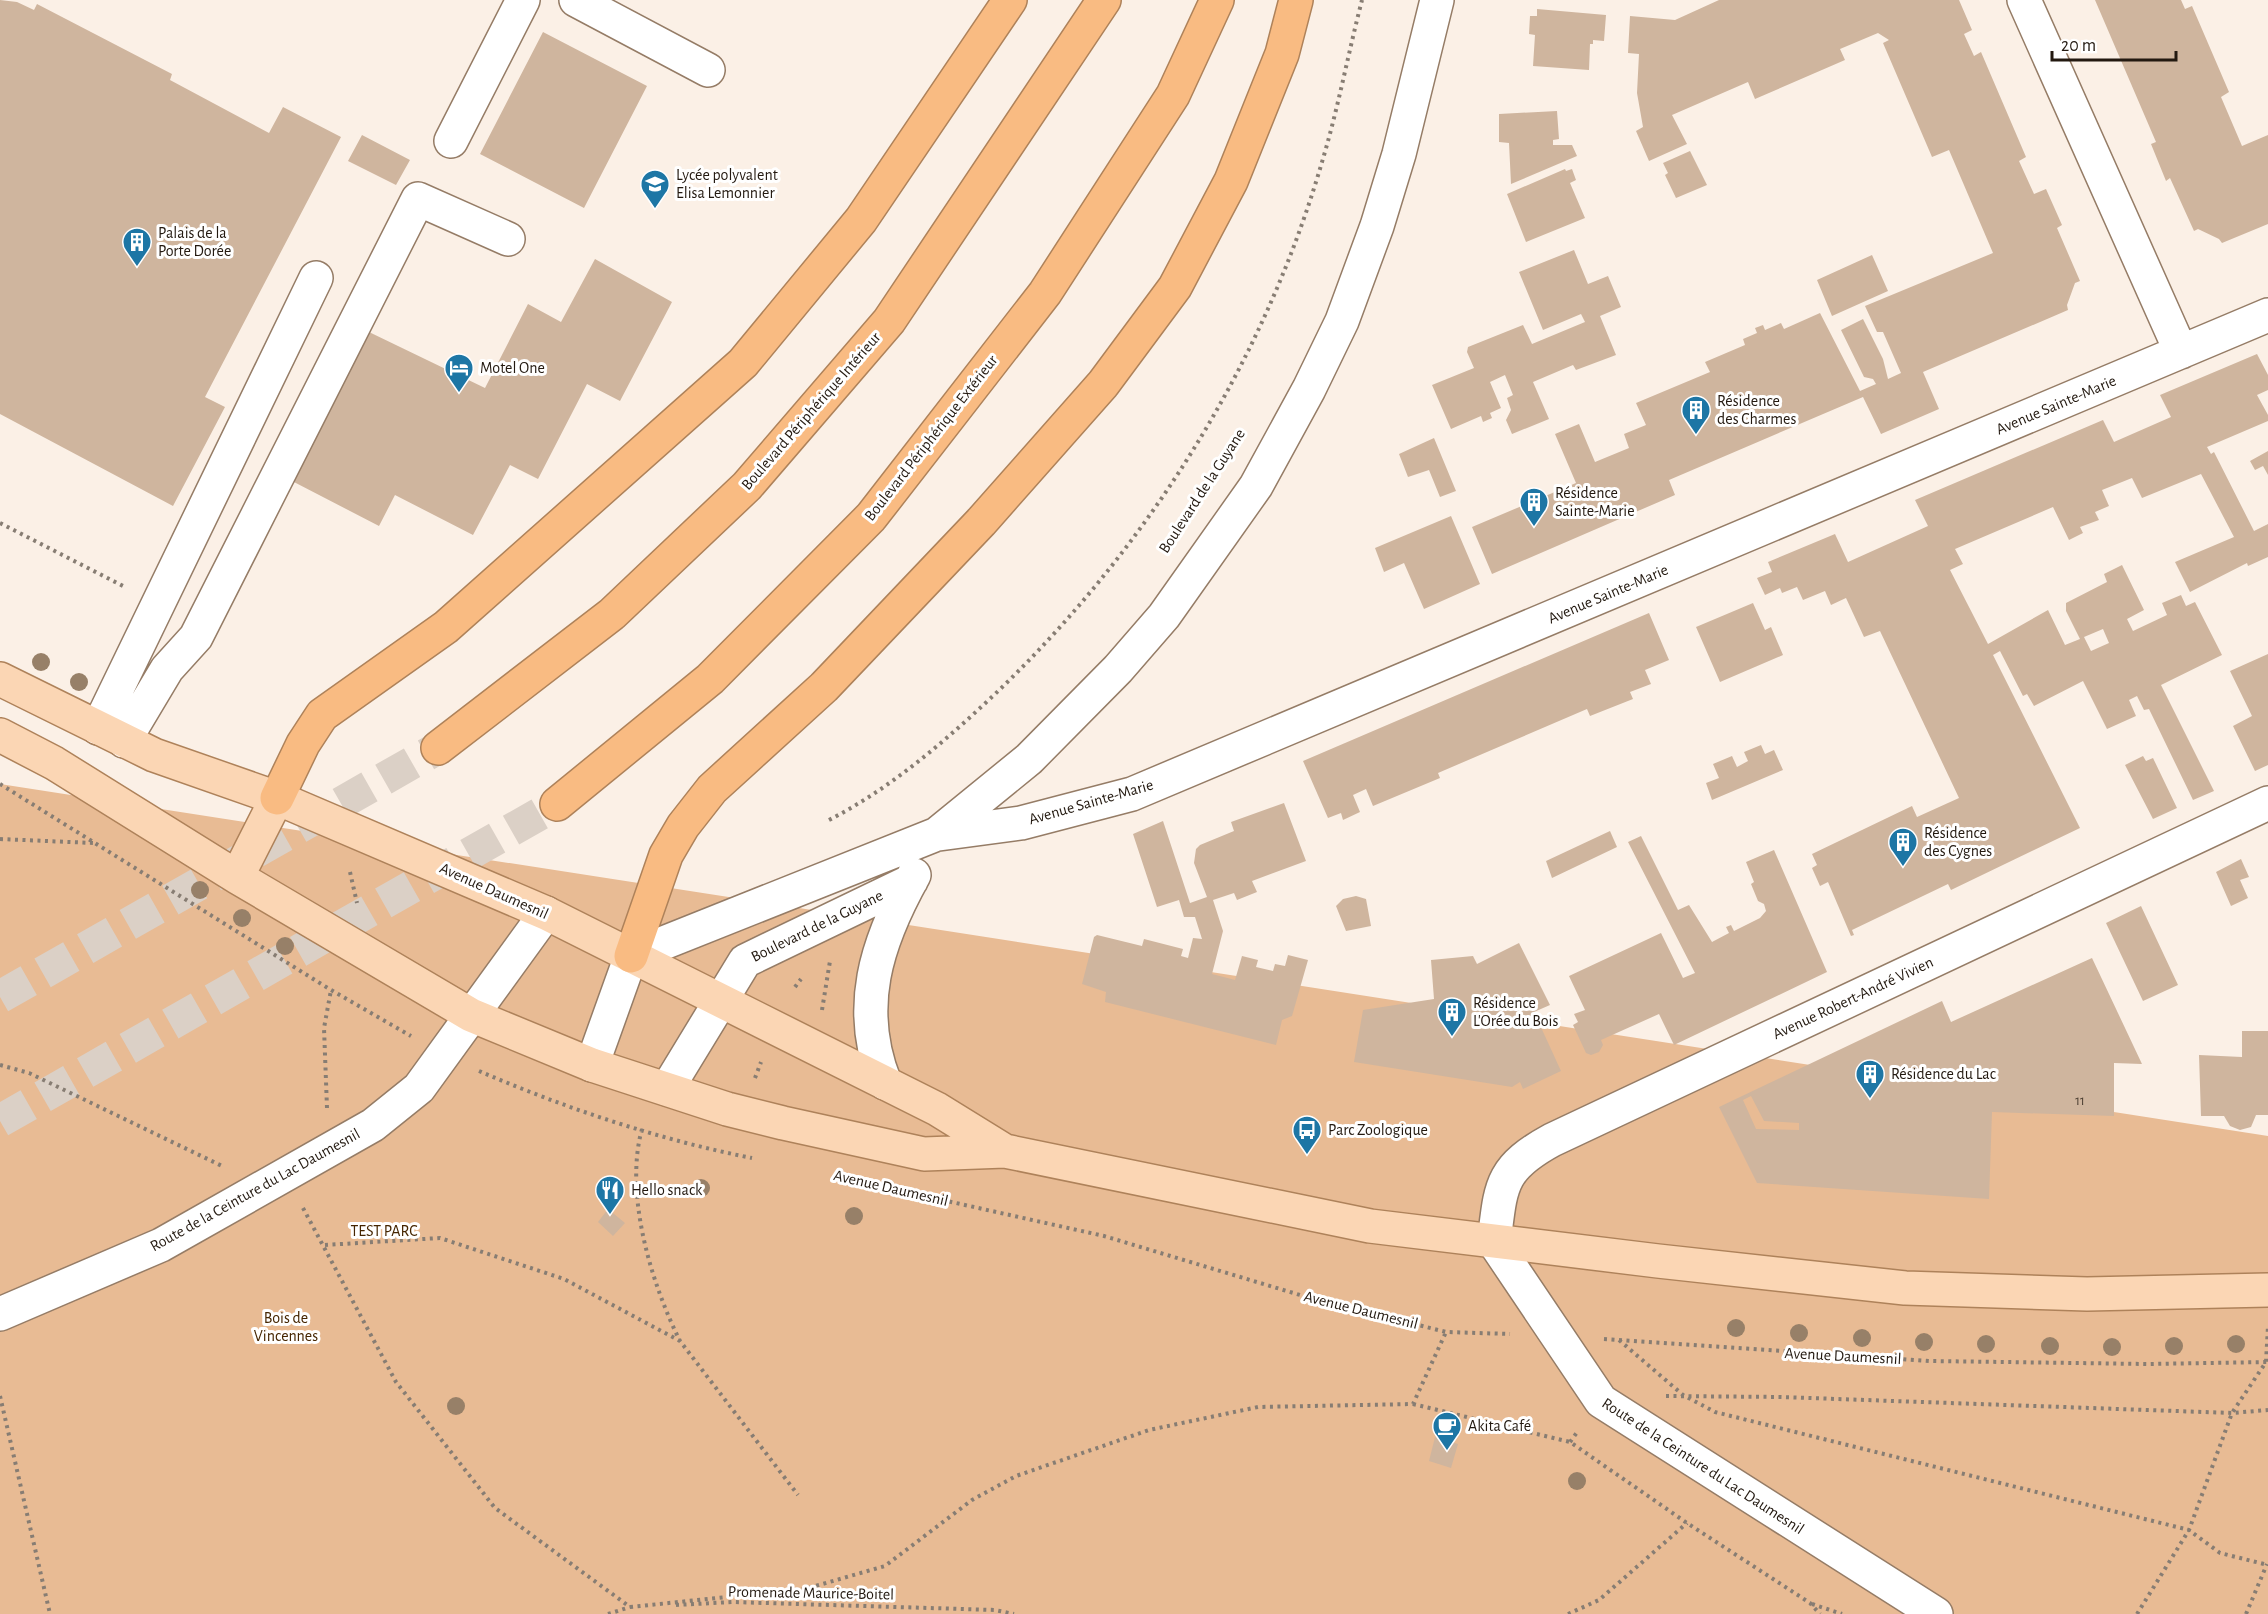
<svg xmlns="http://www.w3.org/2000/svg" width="2268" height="1614" font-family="'Alegreya Sans',sans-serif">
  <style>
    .green { fill: #e8bb94 }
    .building { fill: #cfb59e; fill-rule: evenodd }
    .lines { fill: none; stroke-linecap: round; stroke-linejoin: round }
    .highway-tunnel { stroke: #dbd0c6; stroke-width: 33; stroke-dasharray: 33 16; stroke-linecap: butt }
    .minor-casing { stroke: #957c66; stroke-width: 36 }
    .major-casing { stroke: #ae825a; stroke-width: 36 }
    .highway-casing { stroke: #ae825a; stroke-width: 36 }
    .path { stroke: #877d73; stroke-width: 4; stroke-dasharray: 3 4.5; stroke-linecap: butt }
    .minor { stroke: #fff; stroke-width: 33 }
    .major { stroke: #fbd6b4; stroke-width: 33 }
    .highway { stroke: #f9bb82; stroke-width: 33 }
    .tree { fill: #978068 }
    .labels { text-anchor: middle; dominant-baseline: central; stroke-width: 6; stroke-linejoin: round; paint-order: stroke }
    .number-label { font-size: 14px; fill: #4e4034 }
    .poi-label { font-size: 16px; fill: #231910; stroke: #fff; text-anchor: start }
    .street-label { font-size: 16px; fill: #231910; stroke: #fff }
    .park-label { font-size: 16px; fill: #452501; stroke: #fff }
  </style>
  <rect width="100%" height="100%" fill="#fbf0e6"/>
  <path class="green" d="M0,784L2268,1136V1614H0Z"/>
  <path class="building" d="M0,0L17,2L34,10L37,4L172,74L170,80L269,133L283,107L341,137L205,397L225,407L173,506L0,414Z
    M1719,0H1959L1972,30L1964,34L1974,56L1981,52L2026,157L2019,161L2034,194L2046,189L2062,225L2057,228L2080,281L2075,283L2067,305L2068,310L1923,372L1939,409L1881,434L1863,397L1669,480L1675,495L1492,574L1472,527L1576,483L1555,434L1579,424L1595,462L1629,448L1624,434L1646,425L1636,403L1710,372L1705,362L1745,345L1743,339L1757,333L1755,328L1763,325L1765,330L1781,323L1784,329L1820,313L1860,391L1876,384L1873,379L1864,377L1841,330L1863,319L1883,359L1888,379L1901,373L1883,332H1877L1865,306L1993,253L1949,150L1932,157L1883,43L1889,40L1878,33L1840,49L1845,60L1755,99L1748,82L1672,115L1687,144L1649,161L1636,131L1643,127L1637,93L1639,54L1628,53L1630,16L1675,20Z
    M2095,0H2181L2185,9L2192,6L2229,92L2221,97L2242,146L2268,135V224L2222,243L2219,239L2198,229L2194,231L2170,178L2166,181L2151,144L2156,142Z
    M1537,9L1606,15L1604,41L1593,40V44H1590L1589,70L1533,66L1535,35L1529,34L1530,16H1537Z
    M543,32L647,86L584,208L480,154Z
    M1557,111L1559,139L1553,140V145H1572L1577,156L1511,184L1509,143L1499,142V114Z
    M362,135L410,160L396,185L348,161Z
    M1690,151L1707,185L1676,198L1665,175L1668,173L1663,163Z
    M1565,169L1566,171L1572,169L1576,180L1570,183L1585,218L1526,242L1507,194Z
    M1574,250L1588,284L1608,276L1621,307L1600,316L1616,355L1576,370L1573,365L1533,382L1549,419L1512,434L1506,420L1511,410L1507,398L1513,395L1505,375L1490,382L1501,408L1490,413L1492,418L1483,422L1481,416L1451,429L1432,385L1474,368L1467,352L1468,347L1523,325L1532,344L1585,322L1581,314L1543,330L1519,272Z
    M1872,255L1888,291L1832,316L1817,280Z
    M595,259L672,302L620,401L587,384L538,479L510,465L473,535L395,495L379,526L292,481L369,332L485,388L528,304L561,322Z
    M2257,354L2268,375V390L2257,395L2268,415V421L2207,447L2211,454L2214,452L2254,531L2268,524V557L2248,566L2247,563L2190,592L2175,562L2234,537L2201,474L2142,498L2132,478L2102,490L2109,506L2095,512L2099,520L2080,527L2083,533L2069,540L2053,507L1955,549L1963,564L1950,570L1988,644L2048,610L2065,645L2080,639L2066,611V603L2107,582L2104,574L2122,565L2144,610L2127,619L2133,631L2167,615L2162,603L2181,595L2186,606L2195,602L2222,655L2161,685L2214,791L2193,800L2149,709L2144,710L2137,696L2129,700L2136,716L2107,729L2083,681L2034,706L2027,694L2023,696L2000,651L1993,655L2080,828L1951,890L1948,884L1852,930L1854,935L1851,936L1828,882L1820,886L1812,868L1817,865L1812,854L1912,806L1917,817L1959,798L1880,631L1864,637L1846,598L1831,605L1825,591L1803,600L1797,587L1782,593L1780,588L1765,595L1757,578L1772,572L1768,562L1835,534L1848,562L1928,526L1915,500L2103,420L2114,442L2171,417L2160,395ZM2103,629L2109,643L2091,651L2084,637Z
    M1434,438L1456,491L1440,497L1429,470L1408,477L1399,454Z
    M2268,451V475L2263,466L2255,470L2250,461Z
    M1451,516L1480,584L1424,609L1404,563L1384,572L1375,548Z
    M1753,603L1765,630L1771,627L1783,655L1720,682L1696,627Z
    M1649,613L1669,660L1645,670L1651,684L1630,692L1633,699L1590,716L1587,709L1438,773L1440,778L1373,806L1366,789L1353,795L1360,812L1343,820L1341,813L1328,818L1303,761Z
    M2268,654V765L2255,771L2233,726L2252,716L2230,671Z
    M1761,745L1765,754L1774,750L1783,770L1712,800L1706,783L1719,778L1713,764L1732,756L1737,767L1748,761L1744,752Z
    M2143,756L2146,761L2153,758L2177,808L2153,819L2125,765Z
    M1284,803L1306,861L1252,881L1257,892L1237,900L1234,893L1213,900L1223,931L1212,974L1235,980L1242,956L1258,960L1256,967L1273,971L1275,964L1285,966L1288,955L1308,960L1292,1016L1282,1020L1276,1045L1105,1002L1106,992L1082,984L1094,937L1097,935L1142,946L1144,939L1183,949L1181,956L1188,958L1193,938L1202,939L1195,917H1184L1179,900L1157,907L1133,834L1163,821L1190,903L1207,897L1194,863L1196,849L1200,845L1234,831L1231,822Z
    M1610,831L1617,847L1552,878L1546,861Z
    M1641,836L1678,910L1689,905L1712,942L1729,933L1726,927L1731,925L1734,931L1760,918L1766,911L1764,904L1758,901L1751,884L1754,882L1746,862L1774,850L1827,972L1674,1045L1659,1014L1601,1040L1603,1045L1599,1052L1591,1055L1586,1053L1573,1025L1578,1022L1574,1014L1585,1010L1569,976L1661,933L1683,978L1695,973L1628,842Z
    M2241,859L2249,877L2240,880L2248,898L2231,906L2216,872Z
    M1356,896L1366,899L1371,926L1346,931L1336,906L1343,899Z
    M2141,906L2178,985L2143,1001L2106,923Z
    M1519,943L1550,1005L1534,1012L1561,1071L1523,1089L1520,1082L1512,1087L1354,1062L1363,1010L1434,999L1431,960L1473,956L1477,964Z
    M2092,958L2142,1064L2114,1063V1116L1992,1112L1989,1199L1757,1183L1719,1107L1942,1001L1951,1022ZM1751,1096L1764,1121L1799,1123V1130L1756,1129L1743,1100Z
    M2242,1031H2268V1115H2256L2251,1127L2240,1130L2230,1126L2224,1116H2201L2199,1055L2242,1057Z
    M608,1209L625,1223L613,1236L598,1222Z
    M1435,1437L1458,1444L1451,1468L1429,1461Z"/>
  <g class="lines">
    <path class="highway-tunnel" d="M0,997L438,748
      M0,1121L557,804"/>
    <g class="minor-casing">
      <path id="minor" d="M576,0L708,70
        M2024,0L2181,352
        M451,141L523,0
        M98,728L316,278
        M124,741L167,669L196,637L418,199L508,239
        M939,834L1021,823L1132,794L2268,315
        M592,1065L631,956L937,834L1029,759L1118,669L1164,616L1256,486L1309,389L1342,321L1377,226L1399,154L1437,0
        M885,1083C855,1008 876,943 914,875
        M667,1089L745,961L911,881
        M0,1314L161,1245L373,1125L419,1088L546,913
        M1936,1614L1601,1401L1494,1242C1501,1186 1499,1169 1552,1140L2268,803"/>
    </g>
    <g class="major-casing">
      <path id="major" d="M0,679L154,755L277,798L546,913L937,1109L1005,1151
        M0,735L54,763L237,877L471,1015L592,1065L727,1109L783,1123L924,1154L1005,1151L1370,1226L1658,1261L1905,1288L2087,1294L2268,1290
        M237,877L277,798"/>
    </g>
    <g class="highway-casing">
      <path id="highway" d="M438,748L612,614L747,486L889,321L1104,0
        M277,798L303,744L322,715L446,627L743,363L861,220L1010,0
        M557,804L710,679L871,517L1045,293L1173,95L1217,0
        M631,956L666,855L683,826L712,789L824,687L981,522L1103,384L1175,287L1231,181L1282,54L1296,0"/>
    </g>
    <path class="path" d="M0,523L125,587
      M0,784L331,990L411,1036
      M829,820C891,788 943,743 994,695C1146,550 1263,365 1322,162C1338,109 1348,54 1362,0
      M0,839L93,843
      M350,872L357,903
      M795,987L801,979
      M822,1010L830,961
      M0,1065L29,1073L222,1166
      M479,1071C565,1108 660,1140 752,1158
      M755,1078L761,1062
      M327,1108L324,1028L331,990
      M642,1129C624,1193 651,1283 680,1341L798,1495
      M920,1195L1104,1236L1300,1295L1446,1332L1510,1334
      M303,1208L396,1382L495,1508L630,1607L805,1589L885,1566L972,1500L1016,1476L1149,1430L1258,1407L1413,1404L1446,1332
      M325,1245L440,1238L564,1279L680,1341
      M1604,1339L1930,1361L2147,1364L2268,1362
      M1619,1340L1683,1395L1715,1412L2189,1530L2220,1553L2268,1565
      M0,1396L50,1614
      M1666,1396L1781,1397L2232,1413L2268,1410
      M1413,1404L1570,1442L1687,1523L1810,1603L1820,1614
      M1570,1442L1578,1431
      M1812,1604L1842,1614
      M676,1605L732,1602L995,1610L1014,1614
      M608,1614L630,1607
      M1568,1614L1599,1600L1687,1523
      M2137,1614L2189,1530L2232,1413L2266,1362L2268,1326
      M2246,1614L2267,1564"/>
    <use href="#minor" class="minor"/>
    <use href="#major" class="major"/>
    <use href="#highway" class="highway"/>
  </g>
  <g class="tree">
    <circle cx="41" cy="662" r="9"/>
    <circle cx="79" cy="682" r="9"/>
    <circle cx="200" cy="890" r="9"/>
    <circle cx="242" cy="918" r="9"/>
    <circle cx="285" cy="946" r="9"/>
    <circle cx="701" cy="1188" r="9"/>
    <circle cx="854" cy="1216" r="9"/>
    <circle cx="1736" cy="1328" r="9"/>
    <circle cx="1799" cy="1333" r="9"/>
    <circle cx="1862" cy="1338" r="9"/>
    <circle cx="1924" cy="1342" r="9"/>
    <circle cx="1986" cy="1344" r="9"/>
    <circle cx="2236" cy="1344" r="9"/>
    <circle cx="2050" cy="1346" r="9"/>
    <circle cx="2174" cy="1346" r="9"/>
    <circle cx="2112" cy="1347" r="9"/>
    <circle cx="456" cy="1406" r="9"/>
    <circle cx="1577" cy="1481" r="9"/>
  </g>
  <defs>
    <g id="school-pin" transform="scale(1.5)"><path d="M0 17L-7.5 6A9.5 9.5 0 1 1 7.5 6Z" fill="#1d76a5" stroke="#fff"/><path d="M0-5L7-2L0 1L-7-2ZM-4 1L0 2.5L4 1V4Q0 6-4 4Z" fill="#fff"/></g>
    <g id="building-pin" transform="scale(1.5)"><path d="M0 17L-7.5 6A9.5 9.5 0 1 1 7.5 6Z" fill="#1d76a5" stroke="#fff"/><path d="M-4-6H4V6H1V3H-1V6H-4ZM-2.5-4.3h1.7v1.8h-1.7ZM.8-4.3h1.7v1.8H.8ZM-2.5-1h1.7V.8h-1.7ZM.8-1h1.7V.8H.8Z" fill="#fff"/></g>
    <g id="hotel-pin" transform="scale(1.5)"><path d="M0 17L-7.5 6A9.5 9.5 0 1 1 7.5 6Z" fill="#1d76a5" stroke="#fff"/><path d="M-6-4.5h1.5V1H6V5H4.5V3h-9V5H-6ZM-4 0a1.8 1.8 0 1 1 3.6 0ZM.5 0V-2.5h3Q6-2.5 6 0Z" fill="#fff"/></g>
    <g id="bus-pin" transform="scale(1.5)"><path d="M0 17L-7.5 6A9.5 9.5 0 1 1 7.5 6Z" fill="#1d76a5" stroke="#fff"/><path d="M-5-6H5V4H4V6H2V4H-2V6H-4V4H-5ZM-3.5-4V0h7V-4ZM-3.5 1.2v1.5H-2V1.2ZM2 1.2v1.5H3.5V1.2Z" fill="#fff"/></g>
    <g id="restaurant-pin" transform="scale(1.5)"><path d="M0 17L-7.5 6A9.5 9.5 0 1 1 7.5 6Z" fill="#1d76a5" stroke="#fff"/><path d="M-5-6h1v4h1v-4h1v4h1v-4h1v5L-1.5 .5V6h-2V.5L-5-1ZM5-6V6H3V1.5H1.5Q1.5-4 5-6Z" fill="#fff"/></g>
    <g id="cafe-pin" transform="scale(1.5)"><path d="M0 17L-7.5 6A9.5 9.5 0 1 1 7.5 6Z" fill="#1d76a5" stroke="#fff"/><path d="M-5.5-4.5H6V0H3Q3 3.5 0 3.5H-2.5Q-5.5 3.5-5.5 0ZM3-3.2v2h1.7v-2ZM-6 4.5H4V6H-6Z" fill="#fff"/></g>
  </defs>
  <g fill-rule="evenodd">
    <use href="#school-pin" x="655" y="184"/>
    <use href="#building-pin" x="137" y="242"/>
    <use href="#hotel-pin" x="459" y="368"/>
    <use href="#building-pin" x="1696" y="410"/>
    <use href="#building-pin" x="1534" y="502"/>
    <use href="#building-pin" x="1903" y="842"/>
    <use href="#building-pin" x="1452" y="1012"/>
    <use href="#building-pin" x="1870" y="1074"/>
    <use href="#bus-pin" x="1307" y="1130"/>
    <use href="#restaurant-pin" x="610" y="1190"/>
    <use href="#cafe-pin" x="1447" y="1426"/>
  </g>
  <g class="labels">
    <g class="number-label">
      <text x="2080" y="1101">11</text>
    </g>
    <g class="poi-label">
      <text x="676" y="175">Lycée polyvalent<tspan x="676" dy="18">Elisa Lemonnier</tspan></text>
      <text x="158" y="233">Palais de la<tspan x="158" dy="18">Porte Dorée</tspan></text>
      <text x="480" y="368">Motel One</text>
      <text x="1717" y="401">Résidence<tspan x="1717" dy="18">des Charmes</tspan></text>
      <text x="1555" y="493">Résidence<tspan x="1555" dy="18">Sainte-Marie</tspan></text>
      <text x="1924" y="833">Résidence<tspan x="1924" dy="18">des Cygnes</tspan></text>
      <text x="1473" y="1003">Résidence<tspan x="1473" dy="18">L'Orée du Bois</tspan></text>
      <text x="1891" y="1074">Résidence du Lac</text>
      <text x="1328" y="1130">Parc Zoologique</text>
      <text x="631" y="1190">Hello snack</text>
      <text x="1468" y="1426">Akita Café</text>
    </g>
    <g class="street-label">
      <text transform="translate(2056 405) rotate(-23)">Avenue Sainte-Marie</text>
      <text transform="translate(811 411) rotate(-49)">Boulevard Périphérique Intérieur</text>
      <text transform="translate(931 438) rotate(-52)">Boulevard Périphérique Extérieur</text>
      <text transform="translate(1202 491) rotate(-57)">Boulevard de la Guyane</text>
      <text transform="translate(1608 594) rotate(-23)">Avenue Sainte-Marie</text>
      <text transform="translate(1091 802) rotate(-16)">Avenue Sainte-Marie</text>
      <text transform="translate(494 891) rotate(24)">Avenue Daumesnil</text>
      <text transform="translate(817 926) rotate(-26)">Boulevard de la Guyane</text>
      <text transform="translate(1853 998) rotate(-25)">Avenue Robert-André Vivien</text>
      <text transform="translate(891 1188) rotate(13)">Avenue Daumesnil</text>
      <text transform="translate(255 1190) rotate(-29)">Route de la Ceinture du Lac Daumesnil</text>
      <text transform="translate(1361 1310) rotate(14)">Avenue Daumesnil</text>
      <text transform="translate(1843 1356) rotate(3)">Avenue Daumesnil</text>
      <text transform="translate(1703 1466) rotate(33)">Route de la Ceinture du Lac Daumesnil</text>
      <text transform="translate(811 1593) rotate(1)">Promenade Maurice-Boitel</text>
    </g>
    <g class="park-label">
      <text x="384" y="1231">TEST PARC</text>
      <text x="286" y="1318">Bois de<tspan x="286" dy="18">Vincennes</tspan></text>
    </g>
  </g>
  <path d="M2052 51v9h124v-9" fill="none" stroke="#231910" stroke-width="3"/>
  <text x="2061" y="51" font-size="18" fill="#231910" stroke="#ffffff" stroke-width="4.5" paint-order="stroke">20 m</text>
</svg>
